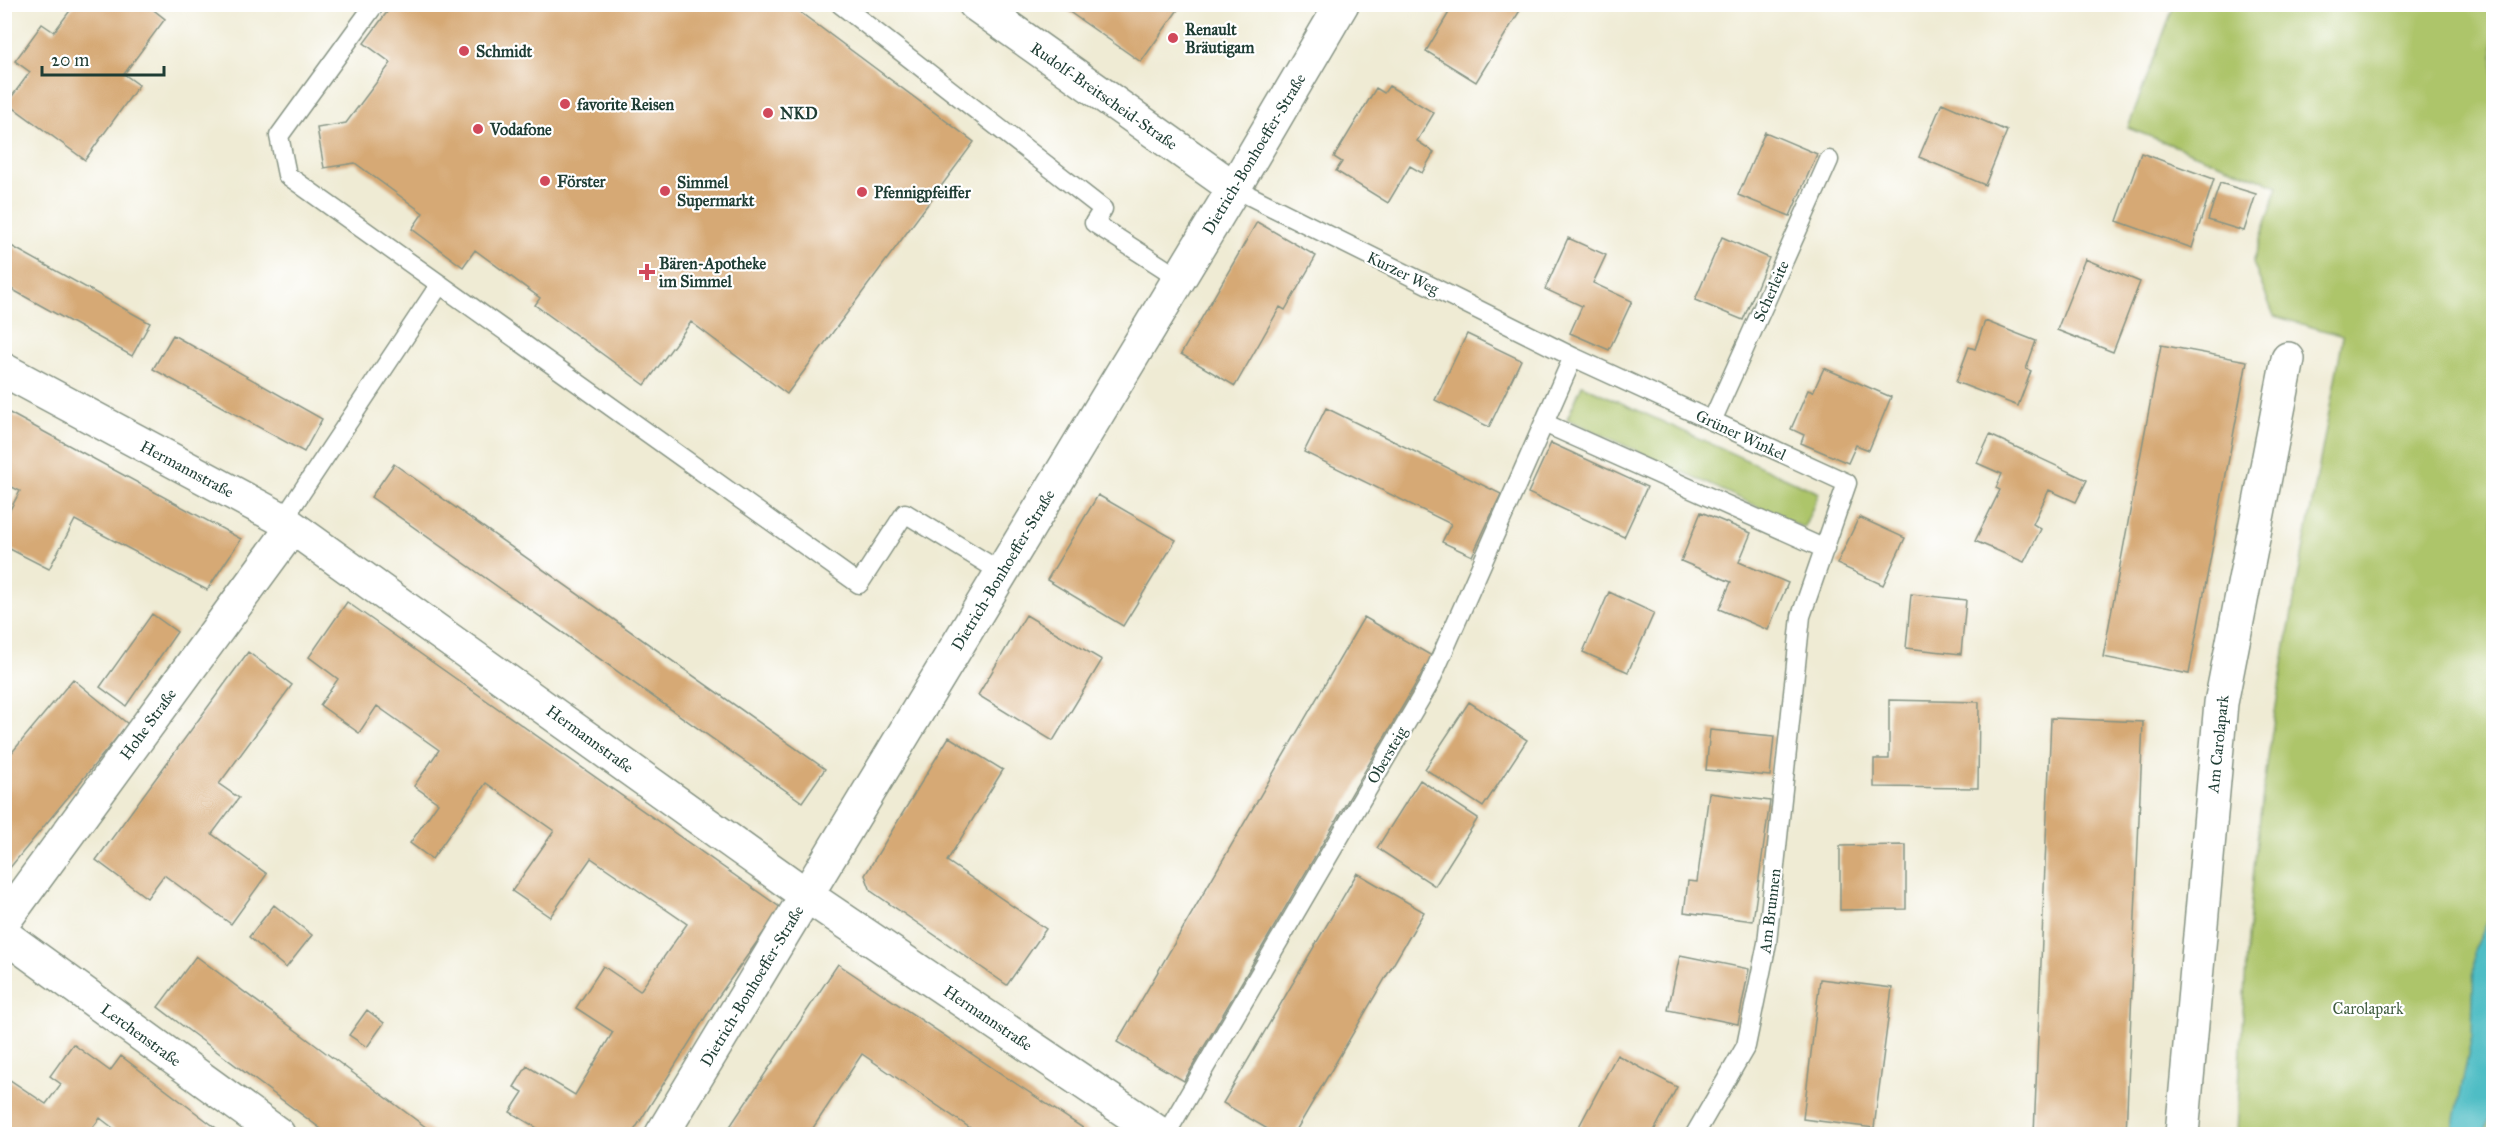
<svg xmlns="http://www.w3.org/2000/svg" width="2498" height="1139" font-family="'IM FELL Great Primer',serif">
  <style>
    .green { fill: #adc56a; stroke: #66814f; stroke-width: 1.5 }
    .water { fill: #4fbdc5; stroke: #377d7c; stroke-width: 1.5 }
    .building { fill: #d6a975 }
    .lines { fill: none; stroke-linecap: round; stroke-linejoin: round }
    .service-casing { stroke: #879484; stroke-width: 21 }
    .minor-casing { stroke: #879484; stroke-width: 36 }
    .service { stroke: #fff; stroke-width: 18 }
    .minor { stroke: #fff; stroke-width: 33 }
    .poi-dot { fill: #d1495b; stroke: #fff; stroke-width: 2 }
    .labels { text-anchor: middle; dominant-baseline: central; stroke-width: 4.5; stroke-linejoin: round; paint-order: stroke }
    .poi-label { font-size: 16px; font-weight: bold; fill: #1f3d34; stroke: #fff; text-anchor: start }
    .street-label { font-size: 16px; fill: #1f3d34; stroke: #fff }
    .park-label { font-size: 16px; fill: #425f42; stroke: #fff }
  </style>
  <rect width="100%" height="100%" fill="#fff"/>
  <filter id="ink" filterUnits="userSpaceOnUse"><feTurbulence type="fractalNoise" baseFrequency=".0167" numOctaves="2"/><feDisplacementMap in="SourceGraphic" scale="12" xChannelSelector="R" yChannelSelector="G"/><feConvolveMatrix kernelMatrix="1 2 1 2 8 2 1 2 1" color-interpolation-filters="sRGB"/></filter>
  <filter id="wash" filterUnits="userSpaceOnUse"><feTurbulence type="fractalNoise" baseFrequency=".008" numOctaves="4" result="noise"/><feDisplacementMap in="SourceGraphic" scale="24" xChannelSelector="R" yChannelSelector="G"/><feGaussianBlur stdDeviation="1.35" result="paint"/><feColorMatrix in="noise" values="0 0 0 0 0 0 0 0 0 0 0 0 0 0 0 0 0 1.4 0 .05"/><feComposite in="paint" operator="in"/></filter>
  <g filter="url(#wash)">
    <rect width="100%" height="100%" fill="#efebd4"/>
    <path class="green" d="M2174,5H2493V1134H2237C2241,1036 2246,939 2257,841C2277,672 2313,504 2343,336L2274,316L2253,263L2278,186L2128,128Z
      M1582,385L1819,493L1804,528L1567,419Z"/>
    <path class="water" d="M2493,910V1108L2490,1113L2485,1134H2452L2472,1035L2474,951Z"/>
    <g id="blocks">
      <path class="building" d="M75,4H146L165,19L124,74L139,85L85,160L7,103L30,72L15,61L42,24L54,32Z
        M393,4H789L974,142L787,394L691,322L645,385L535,305L540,298L475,250L463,267L412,229L423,213L355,163L324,168L317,128L346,123L391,63L364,43Z
        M1058,4H1182L1141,62Z
        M1454,4H1524L1476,82L1426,51Z
        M1389,86L1434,113L1417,141L1434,152L1422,173L1410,166L1388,203L1336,171L1342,162L1334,157L1376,88L1384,93Z
        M1942,103L2007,131L1985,185L1919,157Z
        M1765,132L1817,154L1790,216L1738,195Z
        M2141,153L2214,179L2192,248L2117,221Z
        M2220,183L2256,194L2244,231L2208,220Z
        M1257,222L1316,256L1285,310L1280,307L1235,386L1181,354Z
        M1722,237L1769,258L1743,320L1695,300Z
        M1568,238L1606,255L1593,283L1632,301L1609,350L1570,333L1582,306L1545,289Z
        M4,242L150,323L132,356L4,285Z
        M2085,259L2140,282L2113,352L2057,330Z
        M1985,321L2036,341L2026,369L2031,371L2018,406L1956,382L1969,347L1975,349Z
        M1467,334L1521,360L1489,427L1435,400Z
        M173,335L322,419L304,452L153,369Z
        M2161,345L2247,361L2189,674L2103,657Z
        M1824,368L1891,397L1869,450L1856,445L1848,463L1801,443L1804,435L1791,429L1808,390L1813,392Z
        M1326,408L1501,494L1472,556L1442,542L1451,524L1304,452Z
        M4,410L241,539L207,590L75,520L49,569L4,546V521L20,491L4,483Z
        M1990,435L2087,480L2076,502L2049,490L2033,524L2041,529L2024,562L1975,541L2000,490L1996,488L2002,474L1977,463Z
        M1551,443L1647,487L1624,537L1528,493Z
        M394,464L825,769L802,802L371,497Z
        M1098,495L1176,540L1123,626L1047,580Z
        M1701,512L1751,533L1739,562L1788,583L1768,630L1719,609L1731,582L1681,561Z
        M1859,517L1905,538L1883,585L1837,564Z
        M1609,592L1654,613L1628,672L1583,652Z
        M1911,594L1966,600L1961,654L1906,648Z
        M347,602L781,908L718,997L632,1134H547L510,1112L523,1092L514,1087L527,1066L575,1095L613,1032L576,1008L603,966L640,991L687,924L591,858L550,917L512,891L554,831L486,783L432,859L410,843L438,803L414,786L439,750L377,706L359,733L320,705L338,679L309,657Z
        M152,614L177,632L126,706L100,687Z
        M1026,615L1102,660L1053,741L978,695Z
        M1364,617L1432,656L1184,1081L1117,1042Z
        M248,652L292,685L219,784L239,798L212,834L267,874L231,924L164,875L147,898L96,860Z
        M73,679L128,724L4,875V762Z
        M1889,700L1979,702L1978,788L1874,787V759H1889Z
        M1469,702L1527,740L1483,807L1425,769Z
        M2051,718L2143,722L2126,1134H2034Z
        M1710,730L1774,736L1770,776L1706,770Z
        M949,737L1003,770L947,861L1046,929L1007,985L871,891L865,875Z
        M1420,780L1478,818L1435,886L1377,848Z
        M1709,793L1770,801L1753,921L1684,912L1688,881L1697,882Z
        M1906,845V909L1840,910V846Z
        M1357,873L1424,912L1294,1134H1276L1223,1103Z
        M274,905L312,935L286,968L249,937Z
        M1680,955L1749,969L1738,1024L1668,1010Z
        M196,956L314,1044L435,1134H328L188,1030L158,1007Z
        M838,964L1015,1083L1092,1134H979L862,1054L809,1134H725Z
        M1820,979L1892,988L1874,1128L1803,1119Z
        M367,1010L384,1023L367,1047L349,1035Z
        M73,1044L110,1071L121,1056L224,1134H121L100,1118L88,1134H4V1076L46,1104L61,1084L50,1076Z
        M1617,1055L1677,1087L1655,1129L1652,1134H1575Z"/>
    </g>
  </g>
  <g filter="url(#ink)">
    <use href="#blocks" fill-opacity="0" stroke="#879484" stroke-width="1.5"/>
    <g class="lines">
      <g class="service-casing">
        <path id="service" d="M375,4L279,136L287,175L859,584L905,513L1001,572
          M840,4L1103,209L1094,223L1179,278
          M1234,188L1573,357L1847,483L1801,616L1767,943L1746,1046L1695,1134
          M1712,421L1829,160
          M1544,423L1825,549
          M283,520L440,284
          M1166,1134L1429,684L1573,357"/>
      </g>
      <g class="minor-casing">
        <path id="minor" d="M975,4L1234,188
          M4,370L278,517L806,895L1160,1134
          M4,921L292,528
          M4,935L278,1134
          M662,1134L1234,188L1342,4
          M2182,1134L2221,703L2288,359"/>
      </g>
      <use href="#service" class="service"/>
      <use href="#minor" class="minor"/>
    </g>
  </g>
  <g class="poi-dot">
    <circle cx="1173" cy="38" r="6"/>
    <circle cx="464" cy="51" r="6"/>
    <circle cx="565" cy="104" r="6"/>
    <circle cx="768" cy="113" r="6"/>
    <circle cx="478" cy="129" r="6"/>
    <circle cx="545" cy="181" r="6"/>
    <circle cx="665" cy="191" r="6"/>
    <circle cx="862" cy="192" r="6"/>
    <path d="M644 263h6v6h6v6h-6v6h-6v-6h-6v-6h6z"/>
  </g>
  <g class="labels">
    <g class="poi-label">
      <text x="1185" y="29">Renault<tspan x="1185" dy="18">Bräutigam</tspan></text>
      <text x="476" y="51">Schmidt</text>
      <text x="577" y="104">favorite Reisen</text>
      <text x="780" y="113">NKD</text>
      <text x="490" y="129">Vodafone</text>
      <text x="557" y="181">Förster</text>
      <text x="677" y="182">Simmel<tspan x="677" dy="18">Supermarkt</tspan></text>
      <text x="874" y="192">Pfennigpfeiffer</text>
      <text x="659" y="263">Bären-Apotheke<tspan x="659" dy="18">im Simmel</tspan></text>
    </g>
    <g class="street-label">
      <text transform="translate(1104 96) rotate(35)">Rudolf-Breitscheid-Straße</text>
      <text transform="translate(1254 154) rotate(-59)">Dietrich-Bonhoeffer-Straße</text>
      <text transform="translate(1403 273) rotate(26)">Kurzer Weg</text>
      <text transform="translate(1771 291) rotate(-66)">Scherleite</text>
      <text transform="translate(1741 435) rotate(25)">Grüner Winkel</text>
      <text transform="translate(187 469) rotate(28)">Hermannstraße</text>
      <text transform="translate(1003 570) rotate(-59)">Dietrich-Bonhoeffer-Straße</text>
      <text transform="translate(148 724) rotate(-54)">Hohe Straße</text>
      <text transform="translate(590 739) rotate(36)">Hermannstraße</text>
      <text transform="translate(2218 744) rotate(-84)">Am Carolapark</text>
      <text transform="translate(1387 755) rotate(-60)">Obersteig</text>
      <text transform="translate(1770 911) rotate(-83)">Am Brunnen</text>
      <text transform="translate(752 986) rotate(-59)">Dietrich-Bonhoeffer-Straße</text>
      <text transform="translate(988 1018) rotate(34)">Hermannstraße</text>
      <text transform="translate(141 1035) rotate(36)">Lerchenstraße</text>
    </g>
    <g class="park-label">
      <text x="2368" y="1008">Carolapark</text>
    </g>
  </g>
  <rect width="2498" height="1139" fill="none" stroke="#fff" stroke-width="24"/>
  <path d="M42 66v9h122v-9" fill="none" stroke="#1f3d34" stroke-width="3"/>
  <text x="51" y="66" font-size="18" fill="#1f3d34" stroke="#ffffff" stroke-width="4.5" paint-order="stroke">20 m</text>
</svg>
